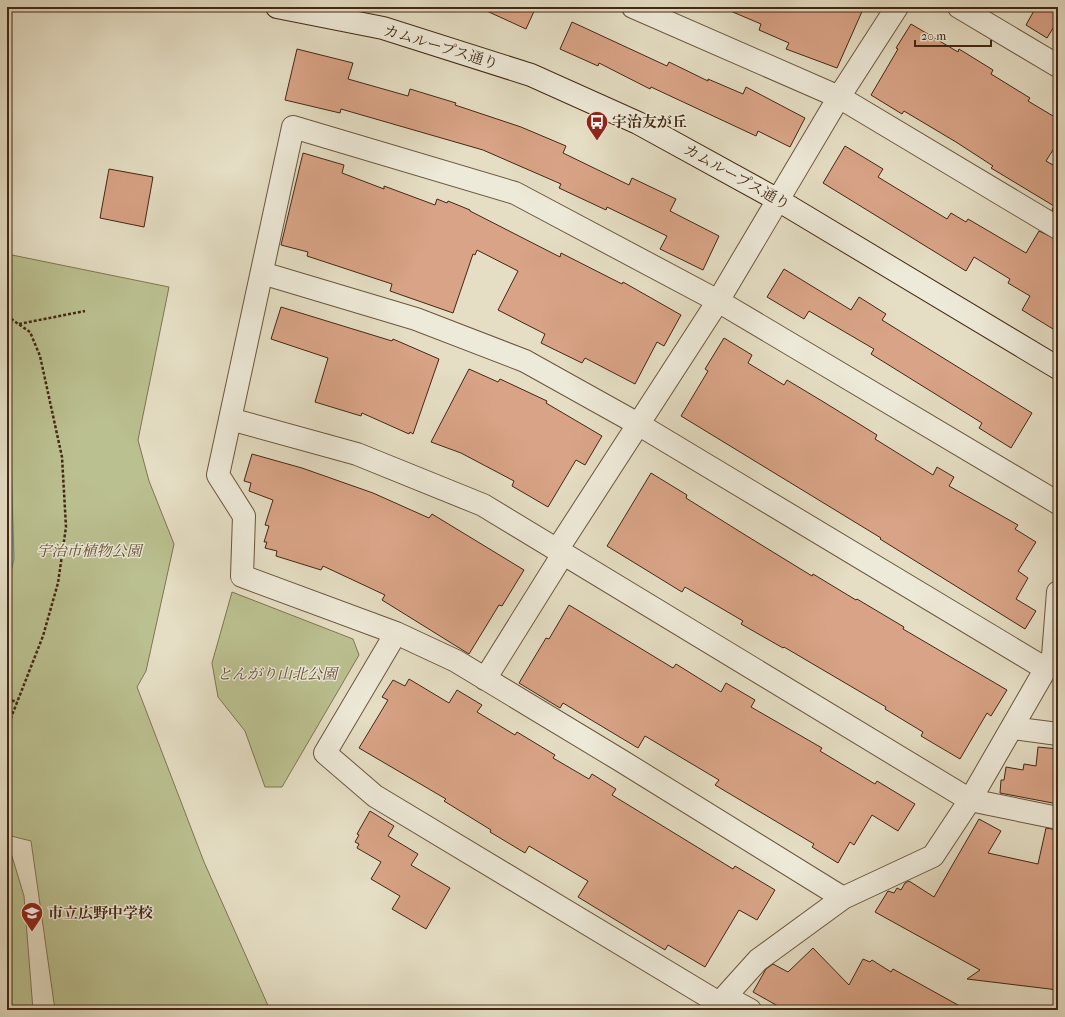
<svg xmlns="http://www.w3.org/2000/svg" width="1065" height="1017" font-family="'IM FELL French Canon','Noto Serif JP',serif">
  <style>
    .green { fill: #bbc090; stroke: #807452 }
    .water { fill: #96bbb9; stroke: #758077 }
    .building { fill: #d8a386; stroke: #442713 }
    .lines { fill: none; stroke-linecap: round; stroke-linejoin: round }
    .street-casing { stroke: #6c553f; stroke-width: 24 }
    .secondary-casing { stroke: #442713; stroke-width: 24 }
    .path { stroke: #442713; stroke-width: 2.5; stroke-dasharray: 3 2; stroke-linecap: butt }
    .street { stroke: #eeead9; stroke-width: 22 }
    .secondary { stroke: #eeead9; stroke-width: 22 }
    .labels { text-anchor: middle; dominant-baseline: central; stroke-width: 3; stroke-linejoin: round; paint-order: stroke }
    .street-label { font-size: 15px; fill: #442713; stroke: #eeead9 }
    .poi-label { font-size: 15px; font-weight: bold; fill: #442713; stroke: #eeead9; text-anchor: start }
    .park-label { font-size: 15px; font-style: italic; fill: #624d32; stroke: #eeead9 }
  </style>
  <rect width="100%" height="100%" fill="#e5dec4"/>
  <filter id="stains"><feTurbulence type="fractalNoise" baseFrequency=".005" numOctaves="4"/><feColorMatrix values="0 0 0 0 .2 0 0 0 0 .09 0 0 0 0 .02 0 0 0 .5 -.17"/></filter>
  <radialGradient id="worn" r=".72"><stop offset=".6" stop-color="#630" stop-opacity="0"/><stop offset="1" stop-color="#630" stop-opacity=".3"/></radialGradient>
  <path class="green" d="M7,254L169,287L138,440L149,481L174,544L146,671L137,687L204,862L270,1010H55L31,841L7,835Z
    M232,592L353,639L359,655L282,787H265L245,731L218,697L212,663Z
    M7,852L11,853L24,896L33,1010H7Z"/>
  <path class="water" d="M7,428L11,454L14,559L7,589Z"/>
  <path class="building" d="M478,7H536L526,29Z
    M721,7H864L837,68L786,49L789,43L759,30L761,24Z
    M1036,7H1058V20L1047,38L1026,25Z
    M572,22L667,66L669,62L708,81V79L743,94L746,87L805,118L790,147L758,131L756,136L651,87L650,89L599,63L598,66L560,49Z
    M911,24L958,52L959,49L993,70L991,74L1030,98L1028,101L1058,119V142L1046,161L1058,168V213L1052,210L1054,206L991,168L993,166L956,142L904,111L902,114L871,95L898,49L896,48Z
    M297,49L353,63L348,79L408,96L410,89L456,103L455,105L521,127L566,146L563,153L629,185L632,178L676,199L670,211L719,236L703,270L660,249L667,236L607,207L606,210L559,188L561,184L483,150L341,109L340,113L285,100Z
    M845,146L883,169L878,177L947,219L951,213L966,222L968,219L1026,253L1039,231L1058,240V332L1022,310L1030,296L1008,283L1010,279L974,257L966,271L823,183Z
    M303,153L344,165L342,173L384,189V186L435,205L437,199L447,203L448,201L470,210V211L560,257L561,253L622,284L623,282L681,315L664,346L657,342L635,384L585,358L582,363L541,343L545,334L498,310L518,271L477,250L475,255L473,254L453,313L390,291L392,284L307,256L308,252L281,245Z
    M109,169L153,177L144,227L100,218Z
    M784,269L851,310L859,297L886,314L882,320L1032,413L1011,448L979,428L982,423L871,354L874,349L809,311L804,319L767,297Z
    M281,307L392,341L393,339L439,359L413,434L410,432L409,434L362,413L361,416L315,402L328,358L271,339Z
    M724,338L752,355L748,363L784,385L787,380L822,401L877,435L875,439L933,475L937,467L954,477L949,486L1018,525L1015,529L1036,542L1018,571L1028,578L1016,599L1036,611L1025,629L880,539L881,538L681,416L708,371L705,369Z
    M469,369L498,382L500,379L547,401L546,403L602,436L585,465L576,460L548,507L512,486L514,481L461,453L431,442Z
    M252,454L302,468L373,493L429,518L432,514L524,570L502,606L499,605L469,654L382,600L385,595L323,566L321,570L276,556L277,551L265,548L267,542H264L269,526L265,525L273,500L249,491L251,483L244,481Z
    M651,473L687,495L686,498L742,533L812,576L813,574L856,600L857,599L904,627L903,629L1007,690L991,716L987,713L960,759L921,736L923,732L885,709L886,707L784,647L783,648L741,624L743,621L685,587L682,592L607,546Z
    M569,605L673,668L676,664L721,692L726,683L755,700L751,707L822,748L820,751L875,784L877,781L915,804L898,831L872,815L854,845L850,842L838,863L812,847L814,844L715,785L719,780L645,736L638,748L563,703L560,708L519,683L546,638L549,639Z
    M409,679L449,703L457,690L482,705L477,712L515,735L517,732L555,755L553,758L589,779L592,774L616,789L612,795L733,869L735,866L775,890L757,920L739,910L705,967L668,945L665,950L578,897L588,881L529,846L525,853L490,832L491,830L444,801L446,799L359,748L388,700L382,697L393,680L405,686Z
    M1038,747L1058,749V804L1000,793L1001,780H1004L1006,767L1023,770L1024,764L1036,766Z
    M370,811L394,826L388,836L418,854L411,865L450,888L426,929L392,909L400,896L371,879L381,862L357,848L359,844L355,842L359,835L357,834Z
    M979,819L1001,831L988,853L1038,864L1046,828L1058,830V990L967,979L980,970L875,912L888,891L894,893L897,888L901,890L905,883L909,881L934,897Z
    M813,948L849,985L863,959L870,962L872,960L891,972L893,969L967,1010H785L753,992L766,969L773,964L788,972Z"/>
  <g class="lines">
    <g class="street-casing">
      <path id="street" d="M633,7L839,97L1058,228
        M959,7L1058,66
        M262,273L416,319L525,361L638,424L1046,669
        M230,419L357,454L483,505L970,800L1058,818
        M557,550L718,301L839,97L897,7
        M396,633L325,753L375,796L719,1003
        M485,679L563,554
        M1012,728L1058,734
        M843,898L620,760L456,661L396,633L242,576L244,516L218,475L293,127L515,193L718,301L1058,503
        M726,997L750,1010
        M713,1010L758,960L843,898L933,856L970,800L1053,656L1058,592"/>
    </g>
    <g class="secondary-casing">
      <path id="secondary" d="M277,7L383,28L531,75L638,123L778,200L1058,368"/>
    </g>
    <path class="path" d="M7,316L30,332L40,356L62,457L66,527L58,583L43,636L7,728
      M19,324L85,311
      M7,699L17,702"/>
    <use href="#street" class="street"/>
    <use href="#secondary" class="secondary"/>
  </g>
  <defs>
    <g id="bus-pin" transform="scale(1.15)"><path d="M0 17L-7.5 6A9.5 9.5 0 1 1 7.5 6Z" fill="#8f2418" stroke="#eeead9"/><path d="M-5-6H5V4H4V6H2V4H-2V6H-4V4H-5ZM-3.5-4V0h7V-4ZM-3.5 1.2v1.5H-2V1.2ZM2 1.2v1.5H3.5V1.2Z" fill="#fff"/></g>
    <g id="school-pin" transform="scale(1.15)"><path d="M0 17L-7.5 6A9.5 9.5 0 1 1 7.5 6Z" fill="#8f2418" stroke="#eeead9"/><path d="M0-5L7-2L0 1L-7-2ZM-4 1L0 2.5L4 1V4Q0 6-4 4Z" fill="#fff"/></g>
  </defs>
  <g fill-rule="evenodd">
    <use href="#bus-pin" x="597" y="122"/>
    <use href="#school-pin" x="32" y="913"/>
  </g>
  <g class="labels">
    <g class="street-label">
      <text transform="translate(441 47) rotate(17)">カムループス通り</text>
      <text transform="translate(737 177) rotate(29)">カムループス通り</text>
    </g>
    <g class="poi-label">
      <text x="612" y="122">宇治友が丘</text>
      <text x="48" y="913">市立広野中学校</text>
    </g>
    <g class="park-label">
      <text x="89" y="551">宇治市植物公園</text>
      <text x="277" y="674">とんがり山北公園</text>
    </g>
  </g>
  <rect width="1065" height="1017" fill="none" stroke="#e5dec4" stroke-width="24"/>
  <rect x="8" y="8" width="1049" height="1001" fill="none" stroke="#442713" stroke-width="2"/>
  <rect x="12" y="12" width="1041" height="993" fill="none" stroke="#442713"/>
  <path d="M915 40v6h76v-6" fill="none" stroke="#442713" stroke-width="2"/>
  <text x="921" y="40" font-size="12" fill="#442713" stroke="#eeead9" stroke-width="3" paint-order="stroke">20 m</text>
  <rect width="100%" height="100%" filter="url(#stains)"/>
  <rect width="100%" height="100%" fill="url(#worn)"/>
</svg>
